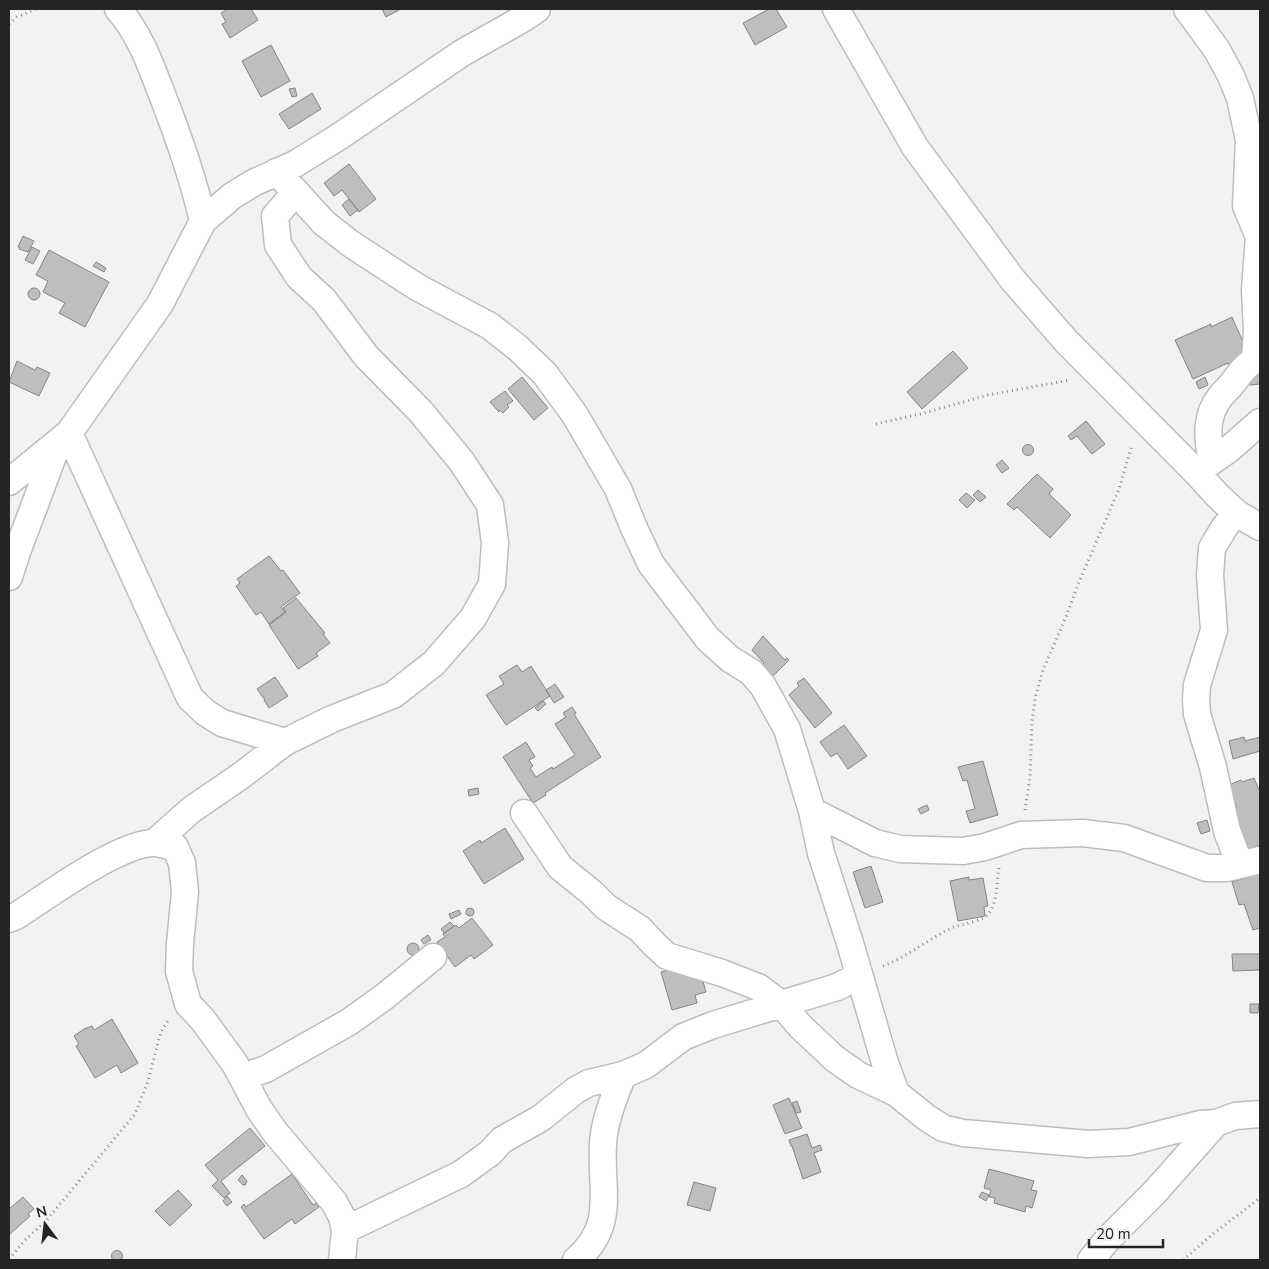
<svg xmlns="http://www.w3.org/2000/svg" width="1269" height="1269" font-family="'Nunito Sans',sans-serif">
  <style>
    .building { fill: #bfbdbe; stroke: #868485 }
    .lines { fill: none; stroke-linecap: round; stroke-linejoin: round }
    .minor-casing { stroke: #bdbdbf; stroke-width: 29 }
    .path { stroke: #8b8b8d; stroke-width: 3; stroke-dasharray: 1 4; stroke-linecap: butt }
    .minor { stroke: #fff; stroke-width: 26 }
  </style>
  <rect width="100%" height="100%" fill="#f1f2f4"/>
  <path class="building" d="M228,9H251L258,20L230,38L222,24L226,22L221,13Z
    M382,9H401L386,17Z
    M769,9H776L787,27L755,45L743,23Z
    M271,45L290,81L261,97L242,61Z
    M295,88L297,96L292,97L289,89Z
    M312,93L321,109L289,129L279,114Z
    M349,164L376,199L359,212L342,190L334,196L324,183Z
    M349,199L358,210L350,216L342,205Z
    M23,236L34,241L28,252L19,249L20,247H18Z
    M32,247L40,251L33,264L25,260Z
    M49,250L109,282L85,327L59,313L65,303L43,292L48,281L36,275Z
    M96,262L106,268L104,272L93,266Z
    M28 294a6 6 0 1 1 12 0a6 6 0 1 1-12 0Z
    M1232,317L1251,360L1231,369L1228,363L1193,379L1175,340L1211,324V327Z
    M953,351L968,368L922,409L907,392Z
    M17,361L35,370L37,367L50,373L39,396L9,382Z
    M1260,366V384L1250,385L1247,367Z
    M522,377L548,408L534,420L508,389Z
    M1205,377L1208,385L1199,389L1196,382Z
    M505,391L513,401L507,405L509,407L503,413L500,410L499,412L490,402Z
    M1086,421L1105,444L1092,454L1077,436L1071,440L1068,436Z
    M1022.5 450a5.5 5.5 0 1 1 11 0a5.5 5.5 0 1 1-11 0Z
    M1002,460L1009,468L1002,473L996,465Z
    M1037,474L1053,489L1049,494L1071,515L1050,538L1017,507L1014,510L1007,504Z
    M978,490L986,497L980,502L973,495Z
    M966,493L975,500L967,508L959,500Z
    M269,556L281,571L283,570L300,593L281,607L285,612L269,624L261,612L256,615L236,586L240,583L237,579Z
    M296,598L325,633L323,634L330,643L316,653L318,656L298,669L269,625L286,612L283,608Z
    M763,636L785,660L787,658L789,660L771,678L760,667L764,663L752,650Z
    M517,665L522,672L531,666L550,696L506,725L486,695L504,684L499,676Z
    M275,677L288,696L269,708L264,700H265L257,689Z
    M804,678L832,713L815,728L789,695L799,686L797,683Z
    M555,684L564,697L554,703L546,690Z
    M543,701L546,704L538,711L535,708Z
    M572,707L576,713L574,714L601,757L545,793L546,795L533,803L503,757L526,742L535,757L529,760L533,766L530,768L536,777L552,767L553,769L575,755L555,724L566,717L563,713Z
    M844,725L867,756L848,769L837,753L831,757L820,742Z
    M1244,737L1245,741L1260,737V751L1233,759L1229,741Z
    M983,761L998,815L970,823L966,811L975,809L967,780L963,781L958,767Z
    M1254,778L1259,790H1260V845L1246,850L1231,810L1237,808L1229,785L1241,780L1242,782Z
    M478,788L479,794L469,796L468,790Z
    M927,805L929,810L921,814L918,809Z
    M1207,820L1210,831L1201,834L1197,823Z
    M505,828L524,859L484,884L463,851L480,840L481,843Z
    M871,866L883,902L865,908L853,872Z
    M1260,873V928L1253,930L1244,904L1239,905L1232,882Z
    M969,877V880L983,878L988,906L984,907L985,916L958,921L950,881Z
    M466 912a4 4 0 1 1 8 0a4 4 0 1 1-8 0Z
    M459,910L461,914L451,919L449,914Z
    M472,918L493,945L474,959L471,955L455,967L437,942L445,937L443,934L456,925L459,928Z
    M450,922L454,926L444,933L441,929Z
    M428,935L431,940L424,944L421,940Z
    M407 949a6 6 0 1 1 12 0a6 6 0 1 1-12 0Z
    M1232,954H1260V970L1233,971Z
    M699,967L706,992L695,995L697,1003L672,1010L661,972L672,969Z
    M1250,1004H1259L1258,1013H1250Z
    M112,1019L138,1063L121,1073L117,1065L95,1078L76,1046L79,1044L74,1036L84,1029L92,1026L94,1030Z
    M789,1098L802,1128L785,1134L773,1105Z
    M797,1101L801,1112L796,1113L792,1103Z
    M250,1128L265,1146L221,1181L230,1193L224,1198L212,1186L218,1180L205,1165Z
    M807,1134L812,1148L820,1145L822,1150L814,1153L821,1172L803,1179L792,1146H791L789,1140Z
    M989,1169L1034,1181L1031,1190L1037,1191L1032,1208L1026,1206L1025,1212L994,1203L995,1198L989,1197L991,1190L984,1188Z
    M292,1174L313,1205L316,1203L319,1207L295,1224L292,1219L264,1239L241,1207L244,1204L246,1207Z
    M242,1175L247,1181L245,1185H243L238,1180Z
    M694,1182L716,1188L710,1211L687,1205Z
    M178,1190L192,1205L170,1226L155,1211Z
    M982,1192L989,1195L986,1201L979,1197Z
    M227,1196L232,1202L227,1206L223,1201Z
    M23,1197L34,1209L28,1214L30,1216L9,1235V1209Z
    M111.5 1256a5.5 5.5 0 1 1 11 0a5.5 5.5 0 1 1-11 0Z"/>
  <g class="lines">
    <g class="minor-casing">
      <path id="minor" d="M118,9C140,34 151,66 163,97C179,138 193,178 203,221
        M836,9L915,147L1013,280L1066,341L1196,472L1217,495L1236,513L1260,527
        M1187,9L1217,50L1231,76L1240,98L1249,140L1246,206L1259,237L1255,290L1257,330L1255,360C1242,368 1241,373 1231,385C1228,389 1223,393 1220,397C1205,416 1207,439 1212,461
        M276,172L296,192L324,223L351,244L417,287L490,326L518,348L545,374L575,415L618,489L634,528L651,564L708,639L730,659L751,672L763,686L787,729L799,768L812,811L821,853L850,943L885,1063L896,1093L927,1118L943,1128L963,1133L1088,1144L1129,1142L1200,1124L1216,1123L1235,1116L1260,1114
        M69,433L190,698L206,713L222,723L285,742
        M1199,470L1228,450L1260,422
        M9,482L69,433L160,304L203,221L232,196L253,183L295,164L337,138L462,53L524,18L537,9
        M1236,513L1224,528L1212,548L1210,575L1214,630L1197,685L1196,700L1197,714L1213,767L1227,831L1240,865
        M9,577L17,552L58,443
        M812,811L875,843L900,849L963,851L985,847L1021,835L1083,833L1124,838L1207,868H1227L1260,860
        M524,813L560,867L592,893L606,907L640,929L655,945L667,956L722,973L758,987L781,1004L801,1027L835,1059L858,1075L896,1093
        M154,843L191,810L242,775L285,742L332,719L393,695L434,663L473,618L492,584L495,543L490,505L462,462L421,412L366,356L324,300L299,277L278,245L275,216L296,192
        M9,919L18,915C47,896 122,841 156,843C162,844 169,846 175,847L182,863L185,892L180,944L179,971L188,1004L203,1020L235,1064L259,1109L275,1132L334,1202L342,1217L345,1230L342,1260
        M242,1077L266,1069L349,1022L384,997L433,957
        M345,1230L461,1174L490,1153L502,1140L541,1118L576,1090L589,1083L623,1075L646,1065L683,1037L713,1025L837,987L859,976
        M576,1260C620,1223 597,1182 604,1134C607,1114 615,1094 623,1075
        M1091,1260L1107,1240L1155,1192L1216,1123"/>
    </g>
    <path class="path" d="M9,24L17,17L36,9
      M876,424L924,413L988,395L1070,380
      M1025,810L1030,777L1032,721L1036,694L1043,670L1066,617L1077,587L1119,489L1132,445
      M883,966C909,956 929,938 954,927C963,924 984,921 989,913C998,901 996,883 999,868
      M9,1259L25,1240L45,1222L135,1114L148,1081L161,1032L169,1019
      M1183,1260L1213,1234L1260,1198"/>
    <use href="#minor" class="minor"/>
  </g>
  <rect width="1269" height="1269" fill="none" stroke="#252526" stroke-width="20"/>
  <g transform="translate(45 1224) rotate(345)" stroke="#f1f2f4" stroke-width="4" paint-order="stroke">
  <path d="M0-4L9 19L0 12L-9 19Z" fill="#252526"/>
  <text y="-8" font-size="14" font-weight="bold" text-anchor="middle" fill="#252526">N</text>
  </g>
  <path d="M1089 1239v8h74v-8" fill="none" stroke="#252526" stroke-width="2.5"/>
  <text x="1096" y="1239" font-size="15" fill="#252526" stroke="#f1f2f4" stroke-width="4" paint-order="stroke">20 m</text>
</svg>
